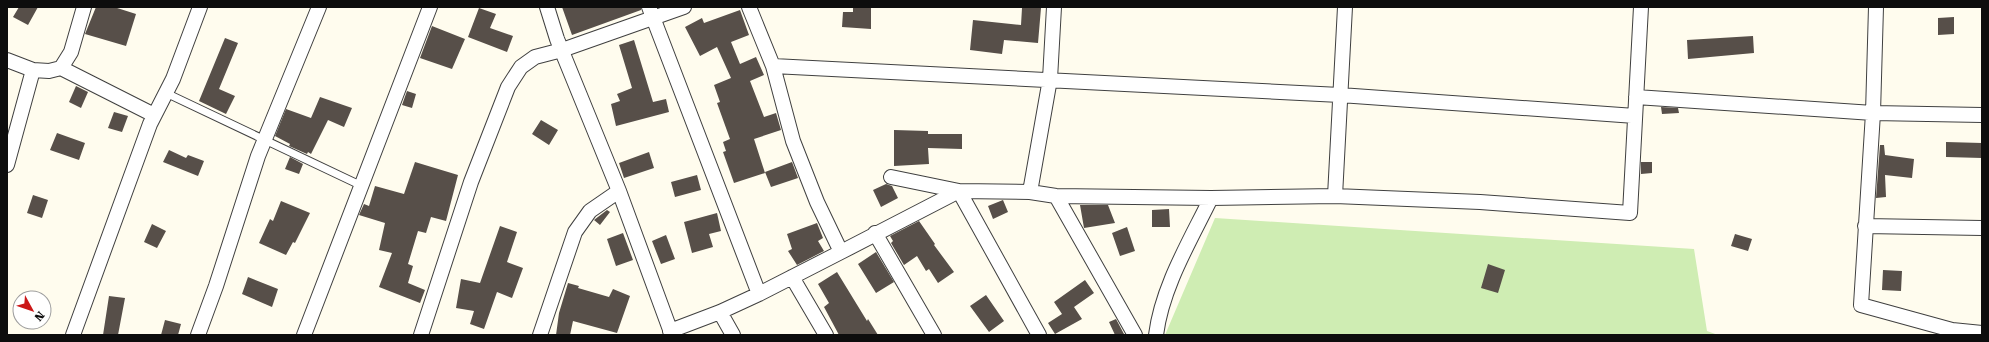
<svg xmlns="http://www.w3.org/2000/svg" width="1989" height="342" font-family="'Roboto Serif',serif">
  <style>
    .green { fill: #cfedb3 }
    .building { fill: #574f49 }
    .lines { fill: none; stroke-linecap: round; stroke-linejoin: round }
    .lane-casing { stroke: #404040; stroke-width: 9 }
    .street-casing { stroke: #404040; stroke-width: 16 }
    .lane { stroke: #fff; stroke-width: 7 }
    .street { stroke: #fff; stroke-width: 14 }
  </style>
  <rect width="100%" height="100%" fill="#fffcee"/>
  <path class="green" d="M1215,218L1694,249L1707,331L1718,335H1165Z"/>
  <path class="building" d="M19,7H38L28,25L13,17Z
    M96,7H114L136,14L126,46L85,34Z
    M562,7H641V10L572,35Z
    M853,7H871V29L842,27L843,12H853Z
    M479,8L496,14L490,28L513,36L507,52L468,37Z
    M1022,8H1041L1038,43L1004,40L1002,54L970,50L973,20L1021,25Z
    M740,10L749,35L731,42L740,64L756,57L764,75L750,81L764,117L776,113L781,130L754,139L765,173L734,183L723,152L726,151L723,142L730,139L717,103L720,102L714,85L731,78L717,47L700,56L685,27L702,18L704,23Z
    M1954,17V34L1938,35V18Z
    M432,26L465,39L452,69L420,58Z
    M1753,36L1754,53L1688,59L1687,40Z
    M225,38L238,43L219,89L235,96L226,114L199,101Z
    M634,40L653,102L666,99L669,112L616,126L611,104L620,101L617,94L632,88L619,45Z
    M76,86L88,92L81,108L69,102Z
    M407,91L416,94L412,108L402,105Z
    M320,97L352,108L344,127L328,120L311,154L308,152L307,154L289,146L290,144L275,136L286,109L311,118Z
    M1661,107L1678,108L1679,113L1662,114Z
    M114,112L128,116L122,132L108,128Z
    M541,120L558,130L549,145L532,134Z
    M894,130L928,131V134H962V149L928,148L929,164L894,166Z
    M57,133L85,143L79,160L50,150Z
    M1946,142L1982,143V158L1946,157Z
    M1880,145H1884L1885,155L1914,159L1912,178L1885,175L1886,197L1876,198Z
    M169,150L186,158L188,155L204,161L198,176L163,162Z
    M649,152L654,168L624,178L619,163Z
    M290,157L303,164L299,174L285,169Z
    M415,162L458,175L446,221L431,217L426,233L418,231L408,264L413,266L408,283L425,290L420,303L379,287L392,253L379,250L385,223L359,215L364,204L369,206L375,186L404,194Z
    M792,162L798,178L771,187L765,172Z
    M1641,162H1652V173L1641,174Z
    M697,175L701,190L675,197L671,182Z
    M886,184L892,186L898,198L881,207L873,190Z
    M33,195L48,200L42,218L27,213Z
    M1003,200L1008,212L993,219L988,206Z
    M281,201L310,213L295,243L293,242L286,255L259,243L270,219L273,221Z
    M1080,205H1108L1115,223L1084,228Z
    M1169,209L1170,227H1152V210Z
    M607,210L610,212L600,225L594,220Z
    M717,213L721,231L709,234L713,247L692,253L684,222Z
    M919,221L935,244L934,245L954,272L938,283L929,269L926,271L917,256L904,265L891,243L893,241L890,236Z
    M817,223L823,238L818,241L824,251L797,265L788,251L792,249L787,234Z
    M152,224L166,231L157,248L144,242Z
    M500,226L517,232L507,262L523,268L512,298L497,292L484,329L470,324L474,311L456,308L461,279L480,283Z
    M1127,227L1135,251L1120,256L1112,233Z
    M623,233L633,260L616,266L607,239Z
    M1735,234L1752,239L1748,251L1731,246Z
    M666,235L675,259L661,264L652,241Z
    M876,252L894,282L876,293L858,264Z
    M1488,264L1505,270L1498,293L1481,288Z
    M1883,270L1902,271L1901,291L1882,290Z
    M837,272L867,321L868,319L878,335H839L824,307L829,303L818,284Z
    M248,277L278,289L272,307L242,294Z
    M1085,280L1094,293L1074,307L1082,319L1055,334L1048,323L1062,314L1054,302Z
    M568,283L579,286L578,288L609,297L613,289L630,296L617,333L573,321L570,335H556L559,313Z
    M986,295L1004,321L989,332L970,306Z
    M109,296L125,298L118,335H103Z
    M1116,319L1124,334L1122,335H1115L1109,322Z
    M165,320L181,324L178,335H161Z"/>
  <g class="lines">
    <g class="lane-casing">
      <path id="lane" d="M166,93L362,186"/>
    </g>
    <g class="street-casing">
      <path id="street" d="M547,7L557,39L619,191L672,335
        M649,7L759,294
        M749,7L773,66L1340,95L1635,116
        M1876,7L1873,113L1861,305L1952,330L1982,333
        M7,60L33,70L7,165
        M61,68L154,115
        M33,70L49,71L61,68L71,52L84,7
        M1636,97L1873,113L1982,115
        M891,177L959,191L1039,335
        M1030,192L1050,79L1054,7
        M1056,196L1135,335
        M1335,196L1345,7
        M1865,226L1982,228
        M875,233L934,335
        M841,252L959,191L1030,192L1056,196L1211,198L1335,196L1480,202L1630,213L1641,7
        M792,277L826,335
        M720,312L733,335
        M670,331L720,312L759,294L841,252L817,202L793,141L773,66
        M73,335L150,124L173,79L200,7
        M198,335L216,286L258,156L319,7
        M304,335L430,7
        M421,335L471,182L508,87L521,67L535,57L562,50L684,7
        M540,335L575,232L590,211L619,191
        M1156,335C1162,287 1190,241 1211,198"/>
    </g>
    <use href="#lane" class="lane"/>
    <use href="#street" class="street"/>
  </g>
  <rect width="1989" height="342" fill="none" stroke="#0d0d0d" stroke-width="16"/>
  <g transform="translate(32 310) rotate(130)"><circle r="19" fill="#ffffff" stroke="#9e9e9e"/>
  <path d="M0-3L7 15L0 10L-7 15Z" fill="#cb1818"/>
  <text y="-6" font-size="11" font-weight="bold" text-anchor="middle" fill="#0d0d0d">N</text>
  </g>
</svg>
